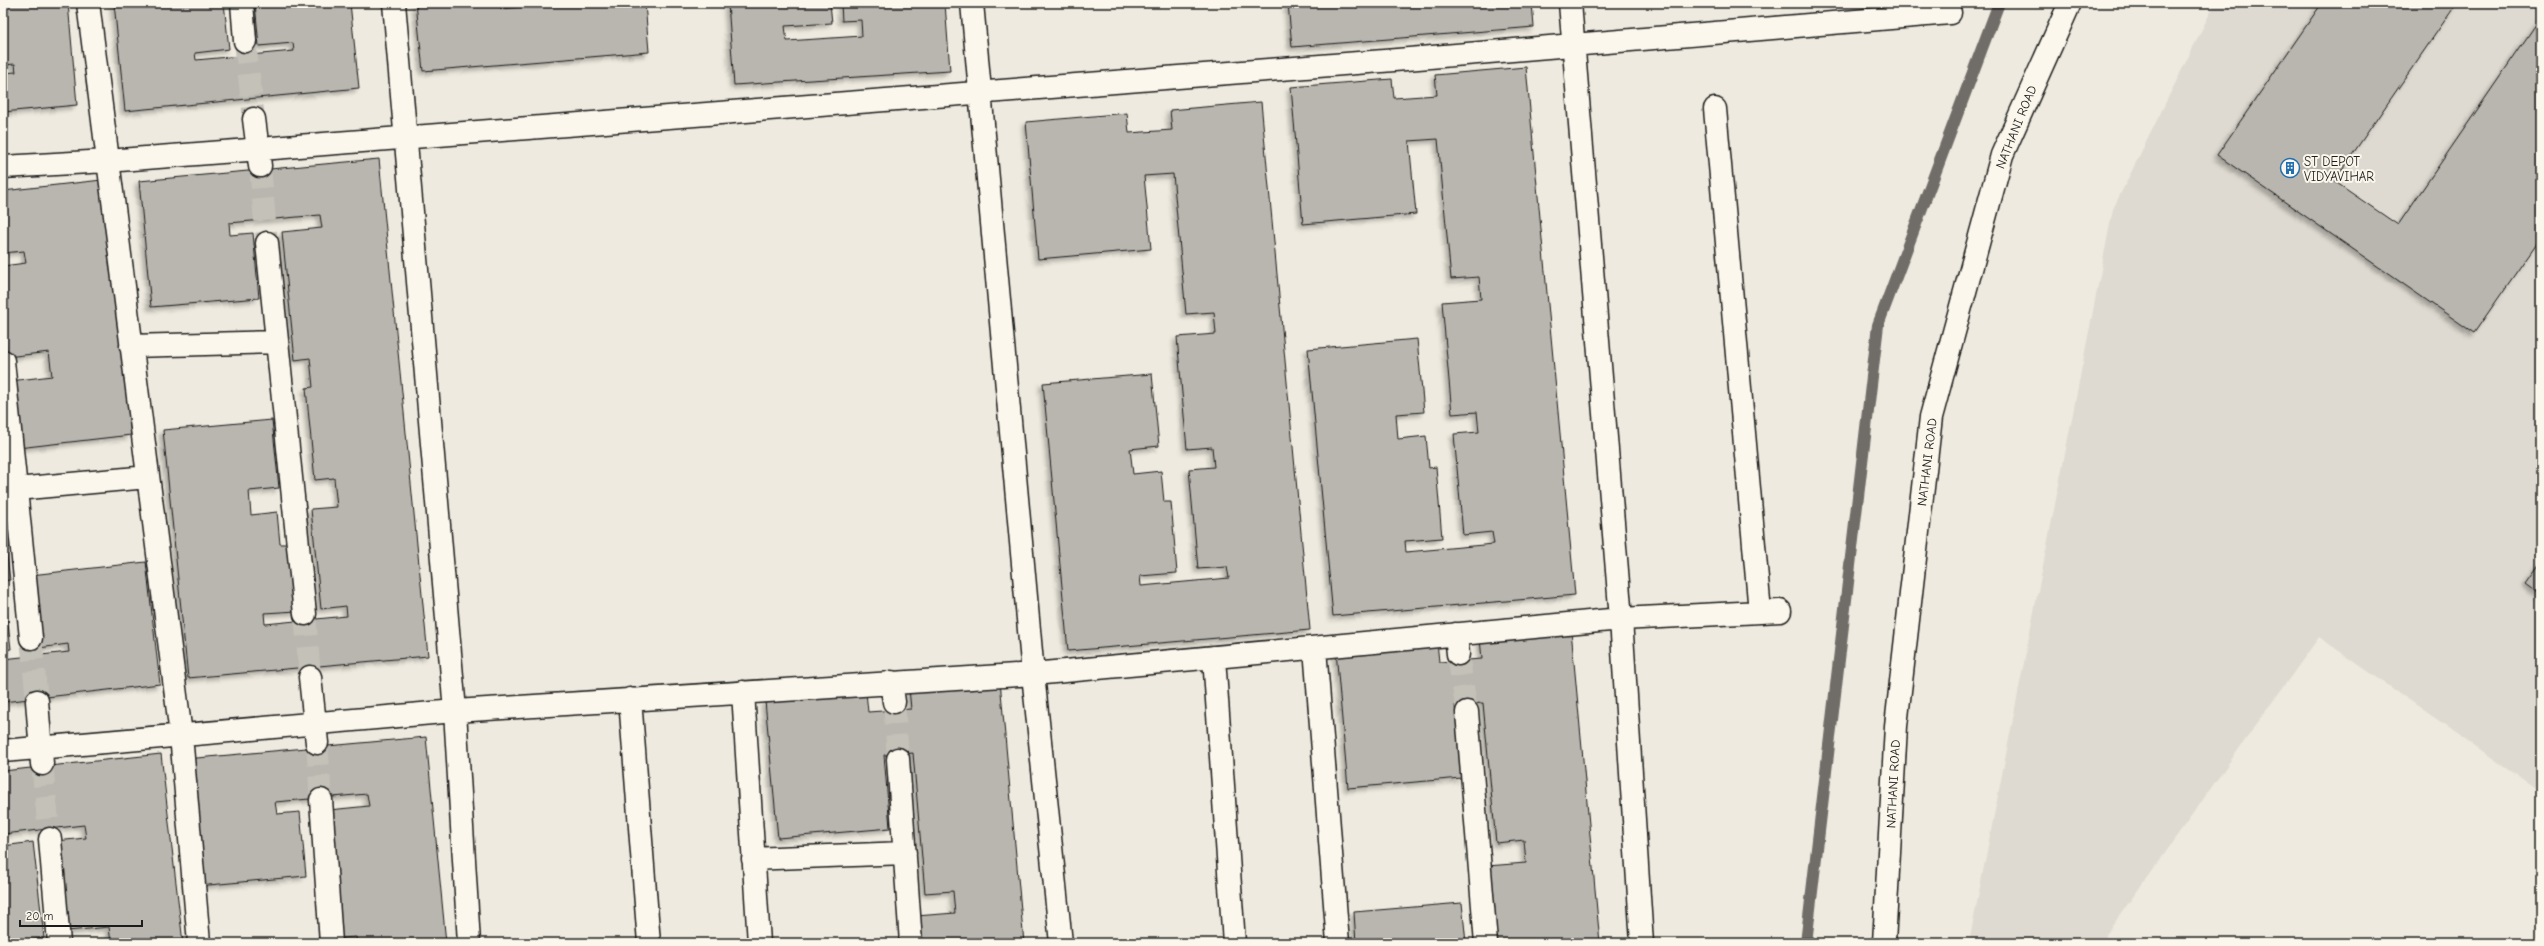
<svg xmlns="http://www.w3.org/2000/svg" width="2544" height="946" font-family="'Comic Neue',sans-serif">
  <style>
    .built { fill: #dedad1 }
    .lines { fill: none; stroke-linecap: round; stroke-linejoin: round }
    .stream { stroke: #6f6d69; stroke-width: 12 }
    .building { fill: #b9b6af; stroke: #1c1c1c; filter: url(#shadow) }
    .street-tunnel { stroke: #c4c1b8; stroke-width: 22; stroke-dasharray: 22 11; stroke-linecap: butt }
    .street-casing { stroke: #1c1c1c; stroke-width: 25 }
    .street { stroke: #fbf7ec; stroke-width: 22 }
    .labels { text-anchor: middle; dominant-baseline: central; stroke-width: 4; stroke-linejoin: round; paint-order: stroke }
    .street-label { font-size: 13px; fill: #1c1c1c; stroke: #fbf7ec }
    .poi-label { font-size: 13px; fill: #1c1c1c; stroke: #fbf7ec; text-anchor: start }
  </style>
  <defs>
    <filter id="shadow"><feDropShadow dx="-3.5" dy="3.5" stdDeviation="2" flood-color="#0004"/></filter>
  </defs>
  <rect width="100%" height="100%" fill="#eeeadf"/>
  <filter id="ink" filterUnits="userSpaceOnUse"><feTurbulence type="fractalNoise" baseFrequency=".025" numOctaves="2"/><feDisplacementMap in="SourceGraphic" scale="8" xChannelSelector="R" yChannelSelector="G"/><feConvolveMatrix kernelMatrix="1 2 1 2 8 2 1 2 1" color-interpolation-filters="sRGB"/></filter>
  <g filter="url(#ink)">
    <path class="built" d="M2215,3H2541V792L2319,637L2100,943H1969L2113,209Z"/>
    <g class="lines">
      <path class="stream" d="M1806,943L1878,325L1999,3"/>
    </g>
    <path class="building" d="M3,3H68L77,105L3,112V73L16,72L15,64L3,65Z
      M114,3H224L229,49L195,53L196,60L294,51L293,43L259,46L255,3H350L359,88L125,111Z
      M416,3H501V9L567,3H645L649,52L423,71Z
      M728,3H830L832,23L785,26L787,41L862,36L861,20L842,21L841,3H945L950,71L734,85Z
      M1288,3H1532L1534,27L1292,47Z
      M2322,3H2457L2334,181L2398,225L2541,17V237L2474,333L2217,155Z
      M1526,67L1575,595L1333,616L1308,349L1417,339L1424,412L1396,414L1398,439L1426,436L1429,468L1436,467L1442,538L1405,541L1406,552L1494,544L1492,532L1463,535L1454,434L1479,432L1477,412L1452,414L1442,302L1481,299L1479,277L1451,279L1438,139L1409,141L1416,214L1303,224L1291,87L1392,79L1394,98L1437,95L1435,75Z
      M1261,102L1310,630L1068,651L1043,383L1152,374L1159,446L1130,449L1133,474L1161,471L1164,502H1171L1177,573L1140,576L1141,586L1229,578L1227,567L1198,569L1189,469L1214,467L1212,447L1187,449L1177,337L1216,334L1214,312L1186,314L1173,174L1144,176L1151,249L1038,259L1026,122L1127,113L1129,133L1172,130L1170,110Z
      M379,159L428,656L188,678L163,430L272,420L279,488L249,491L251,515L277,512L280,544H291L297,611L264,613L265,624L347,616L346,606L321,609L311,509L337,507L334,478L315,480L306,388L313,387L310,358L295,360L282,232L322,228L320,215L229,223L230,235L253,233L259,298L151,307L139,181Z
      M102,180L131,435L18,448L10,381L52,376L49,352L7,357L3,321V266L26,263L24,251L3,253V191Z
      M3,472L12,547L6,548L10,580L3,581L11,649L3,650Z
      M146,562L160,684L3,702V659L69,652L68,644L39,648L31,575Z
      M2541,562V594L2526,583Z
      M1571,630L1600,943H1494L1487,866L1526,863L1524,840L1496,843L1483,703L1455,705L1461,778L1348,788L1336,651L1437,642L1439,662L1482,659L1480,639Z
      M1000,681L1024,943H919L916,916L955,913L953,891L925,893L913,753L884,755L890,828L778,838L765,701L866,692L868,712L911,709L909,688Z
      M426,737L446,943H357L356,937L342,938L329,810L369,806L367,794L275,802L277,814L300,812L306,876L198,886L186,759Z
      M161,754L183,943H111L109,927L67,931L56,841L86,838L84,825L3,834V771Z
      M33,842L44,938L3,943V846Z
      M1462,903L1466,943H1356L1354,912Z"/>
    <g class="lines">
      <path class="street-tunnel" d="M245,41L254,119
        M260,166L267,243
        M305,614L310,677
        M31,638L37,701
        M1458,654L1467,712
        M894,702L898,759
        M317,743L321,800
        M42,764L50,839"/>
      <g class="street-casing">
        <path id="street" d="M88,3L181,735L199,943
          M242,3L245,41
          M394,3L455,711L469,943
          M972,3L1033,674L1061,943
          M1570,3L1621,619L1642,943
          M1715,109L1760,612
          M254,119L260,166
          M3,167L107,161C721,114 1336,67 1950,13
          M267,243L305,614
          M131,346L277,342
          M3,361L31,638
          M16,489L148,477
          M1456,634L1458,654
          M1315,648L1338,943
          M1214,657L1234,943
          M310,677L317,743
          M891,682L894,702
          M743,692L759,943
          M630,699L649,943
          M37,701L42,764
          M1467,712L1486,943
          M3,751L455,711L1033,674L1621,619L1780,611
          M898,759L911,943
          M321,800L331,943
          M50,839L59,943
          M753,859L905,853
          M1884,943L1896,726L1931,417L2002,155L2070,3"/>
      </g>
      <use href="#street" class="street"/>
    </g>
  </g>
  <defs>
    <g id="building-ring" transform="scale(1)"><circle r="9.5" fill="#fbf7ec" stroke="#1f6fb2" stroke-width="1.5"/><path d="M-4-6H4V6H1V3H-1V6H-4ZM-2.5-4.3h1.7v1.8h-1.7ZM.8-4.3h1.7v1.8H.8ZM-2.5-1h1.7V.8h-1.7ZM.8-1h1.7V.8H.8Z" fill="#1f6fb2"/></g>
  </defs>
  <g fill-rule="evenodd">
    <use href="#building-ring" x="2290" y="168"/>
  </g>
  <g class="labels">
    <g class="street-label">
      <text transform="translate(2016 127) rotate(-68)">NATHANI ROAD</text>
      <text transform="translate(1927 462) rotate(-83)">NATHANI ROAD</text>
      <text transform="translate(1893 784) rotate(-87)">NATHANI ROAD</text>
    </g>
    <g class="poi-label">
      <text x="2304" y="161">ST DEPOT<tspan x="2304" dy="15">VIDYAVIHAR</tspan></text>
    </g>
  </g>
  <rect width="2544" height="946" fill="none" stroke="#fbf7ec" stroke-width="16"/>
  <rect x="8" y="8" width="2528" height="930" fill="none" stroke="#1c1c1c" stroke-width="1.5" filter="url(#ink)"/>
  <path d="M20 920v6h122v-6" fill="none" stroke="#1c1c1c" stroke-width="2"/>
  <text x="26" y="920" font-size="12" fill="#1c1c1c" stroke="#fbf7ec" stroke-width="3" paint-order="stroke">20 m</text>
</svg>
